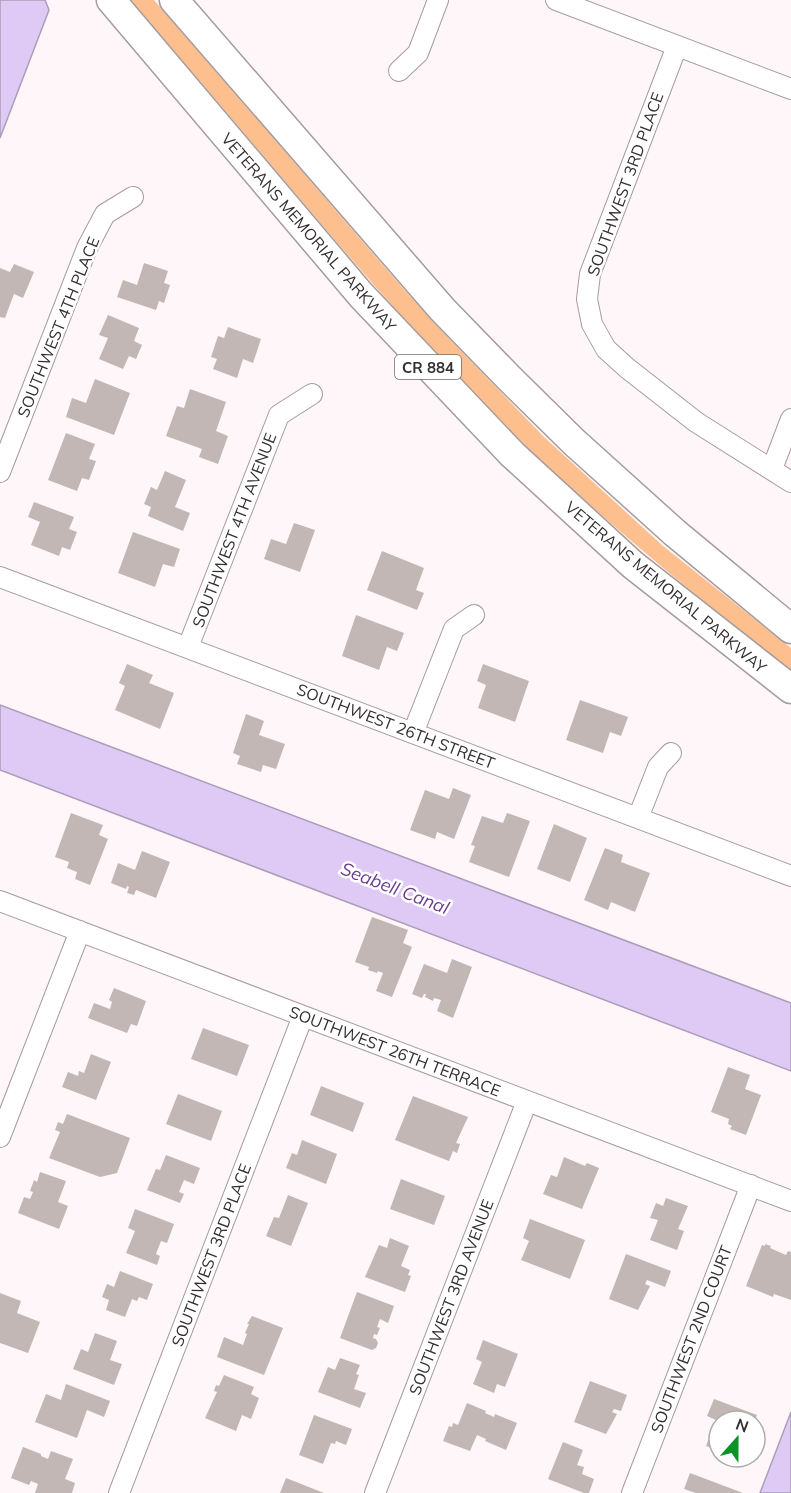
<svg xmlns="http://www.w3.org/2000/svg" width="791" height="1493" font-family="Mulish,sans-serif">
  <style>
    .green { fill: #fdbf8d }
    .water { fill: #dfcaf5; stroke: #ac9cba; stroke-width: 1.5 }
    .building { fill: #c2b7b4 }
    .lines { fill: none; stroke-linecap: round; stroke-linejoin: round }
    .minor-casing { stroke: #a69b9d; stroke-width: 22 }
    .highway-casing { stroke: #a69b9d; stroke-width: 31 }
    .minor { stroke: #fff; stroke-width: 20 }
    .highway { stroke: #fff; stroke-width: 28 }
    .labels { text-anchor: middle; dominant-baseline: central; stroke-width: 5; stroke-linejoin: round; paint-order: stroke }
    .shield { fill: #fff; stroke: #716d6e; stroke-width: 1.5 }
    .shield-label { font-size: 15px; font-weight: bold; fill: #342f30 }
    .street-label { font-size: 16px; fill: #342f30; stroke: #fff }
    .water-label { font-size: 18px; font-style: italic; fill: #6a3c8f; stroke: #fff }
  </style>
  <rect width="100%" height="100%" fill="#fef6f8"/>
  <path class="green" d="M129,0H154L401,286L437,326L544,437L663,546L791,648V671C679,583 569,493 470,390C350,265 244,129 129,0Z"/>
  <path class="water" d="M0,0H45L49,10L0,138Z
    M0,705L791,1003V1071L0,770Z
    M791,1412V1493H760Z"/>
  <path class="building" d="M144,263L168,271L164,283L170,285L164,303L159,301L156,310L117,297L123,280L137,285Z
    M14,264L34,272L23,298L14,294L5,318L0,317V268L10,272Z
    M108,315L139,328L134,341L142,345L136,359L129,356L123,369L99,359L108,338L99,335Z
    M228,327L261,339L253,363L243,359L237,378L213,369L217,359L211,357L218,336L224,338Z
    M95,379L130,393L114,435L66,417L72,398L86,403Z
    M190,389L226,402L216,431L228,436L218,464L199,457L202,449L166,436L177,406L184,408Z
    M66,433L95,444L89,459L96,461L89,480L82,478L77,491L48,480Z
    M165,471L186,480L175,507L190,513L183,531L148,516L151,507L144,504L151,487L157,490Z
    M34,502L74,517L69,529L77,532L70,550L62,547L59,556L31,545L40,522L28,517Z
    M294,523L315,530L300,572L264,559L271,539L286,544Z
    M133,532L180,549L174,567L163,564L155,587L118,573Z
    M382,551L424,568L416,590L424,593L417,610L367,590Z
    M356,615L404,633L397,651L387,647L379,670L342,656Z
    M127,664L153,675L149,683L174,693L160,729L115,710L125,686L119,683Z
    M483,664L529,681L515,722L478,708L486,685L477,681Z
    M580,700L628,717L621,736L610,732L603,753L566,740Z
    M246,714L264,721L259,735L285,744L276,769L263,765L261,772L237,764L240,756L233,753Z
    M453,788L471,795L454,839L437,832L435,839L410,830L425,790L449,799Z
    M71,813L103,825L99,835L108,839L90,885L75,879L77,872L67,868L69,862L55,857Z
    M507,813L530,821L509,877L469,862L475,846L471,845L482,816L503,823Z
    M554,824L587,838L570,882L537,869Z
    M605,848L623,855L621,862L650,873L635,912L611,902L608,910L584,900Z
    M142,851L170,862L156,898L136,890L134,895L127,893L129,887L127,886L126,889L111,883L118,863L135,870Z
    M372,917L408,930L403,943L412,947L392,997L376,991L383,973L378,971L377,973L368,970L369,967L355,962Z
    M452,959L472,967L453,1018L437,1011L441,1000L434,998L433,1001L425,997L426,994H424L422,998L412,994L424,964L447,973Z
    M114,988L146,1001L137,1026L131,1024L127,1033L88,1018L94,1003L110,1009L112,1002L109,1000Z
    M203,1028L249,1045L237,1076L191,1059Z
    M91,1054L111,1062L96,1100L62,1087L68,1072L78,1076L79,1071L84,1073Z
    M728,1067L750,1075L745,1089L761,1095L746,1135L730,1129L732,1126L728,1124L729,1119L711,1112Z
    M321,1086L364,1103L353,1132L310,1115Z
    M178,1094L222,1111L211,1141L166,1124Z
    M413,1096L468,1117L456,1143L460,1144L457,1153L453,1151L449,1161L395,1140Z
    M67,1114L130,1138L117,1173L100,1177L49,1158L60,1132L55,1130L58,1122L63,1124Z
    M302,1140L337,1154L326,1184L286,1168L292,1153L297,1155Z
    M166,1155L200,1168L194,1184L184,1180L179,1192L184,1194L180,1203L147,1190L156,1169L160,1170Z
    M564,1157L585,1166L587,1163L599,1168L582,1209L543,1194L551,1175L557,1177Z
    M40,1172L66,1181L58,1202L68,1206L59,1229L18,1213L24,1197L30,1199L33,1192L30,1191L34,1180L37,1182Z
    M401,1179L445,1196L434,1225L390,1209Z
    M288,1195L308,1203L291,1246L266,1236L274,1217L279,1218Z
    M666,1198L688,1206L678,1229L684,1231L677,1250L650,1240L658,1220L650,1218L656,1203L663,1206Z
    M135,1209L174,1224L167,1243L161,1241L156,1254L160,1256L157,1265L126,1253L135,1231L128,1228Z
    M530,1219L585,1240L570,1279L521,1260L529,1241L523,1238Z
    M390,1238L409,1246L401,1266L410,1270L408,1275L411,1276L405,1292L365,1277L379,1245L387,1248Z
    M765,1244L771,1246L770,1248L786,1255L788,1251L791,1252V1300L774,1294L773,1297L746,1286L762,1245L765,1246Z
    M626,1254L671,1271L665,1287L647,1280L645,1284L650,1286L638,1310L609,1299Z
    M120,1271L153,1284L147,1300L139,1297L137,1301L132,1299L125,1317L106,1310L109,1300L102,1297L107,1284L114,1287Z
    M357,1292L394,1306L388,1323L380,1319L377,1327L380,1328L377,1335L374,1334L373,1338L376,1339L378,1343L376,1348L372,1350L340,1338Z
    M0,1293L21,1301L17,1313L40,1322L28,1353L0,1343Z
    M252,1316L283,1328L264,1375L217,1357L224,1337L243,1345L247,1334L245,1333L249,1324H247Z
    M95,1333L117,1341L110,1360L122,1364L114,1385L73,1369L81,1349L88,1352Z
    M483,1340L518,1354L505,1387L497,1384L494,1393L473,1384L482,1362L476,1359Z
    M340,1358L360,1365L356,1374L359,1375L354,1389L366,1393L360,1408L318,1392L328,1367L335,1370Z
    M224,1375L254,1387L251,1394L259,1398L251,1419L242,1415L236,1431L205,1418L217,1392L214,1391L216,1385L219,1386Z
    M590,1381L627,1395L621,1411L614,1409L612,1412L617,1414L606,1434L574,1422Z
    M66,1384L110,1401L104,1417L87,1410L77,1438L35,1422L46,1394L61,1400Z
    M714,1399L757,1415L755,1421H719V1451L706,1446L716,1420L707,1416Z
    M467,1403L486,1411L485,1413L494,1417L495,1414L517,1423L506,1450L485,1441L486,1439L477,1435L470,1451L443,1441L449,1426L452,1427L453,1423L458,1425Z
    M314,1415L352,1429L346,1445L336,1441L335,1444L331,1443L323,1464L299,1455Z
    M563,1442L583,1450L577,1465L584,1467L582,1474L594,1479L589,1493H584L548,1479Z
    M23,1447L41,1454V1456L48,1459L51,1451L73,1459L65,1479L75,1483L72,1493H35L38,1484L31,1481L29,1485L11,1478Z
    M690,1473L743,1493H696L684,1489Z
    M286,1478L324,1493H280Z"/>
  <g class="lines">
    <g class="minor-casing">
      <path id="minor" d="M556,0L791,89
        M677,46L590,274L587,299L592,324L606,349L627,368L696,422L791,482
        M399,71L418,53L438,0
        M772,469L791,419
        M0,472L87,248L105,214L133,197
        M0,577L791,876
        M188,647L279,415L312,394
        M413,733L454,629L474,615
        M638,818L658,767L671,753
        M0,901L791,1201
        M0,1137L80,931
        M119,1493L303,1016
        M375,1493L527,1101
        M632,1493L751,1185"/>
    </g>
    <g class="highway-casing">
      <path id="highway" d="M111,0L361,295L512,454L633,565L791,689
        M174,0L442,309L509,378L574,442L675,533L791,629"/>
    </g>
    <use href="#minor" class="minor"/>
    <use href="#highway" class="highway"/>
  </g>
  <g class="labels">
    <rect class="shield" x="395" y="355" width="66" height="24" rx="4.5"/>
    <g class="shield-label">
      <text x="428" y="367">CR 884</text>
    </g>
    <g class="street-label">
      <text transform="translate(625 184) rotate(-70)">SOUTHWEST 3RD PLACE</text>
      <text transform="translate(309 232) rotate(49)">VETERANS MEMORIAL PARKWAY</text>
      <text transform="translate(58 327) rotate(-68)">SOUTHWEST 4TH PLACE</text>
      <text transform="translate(234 530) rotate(-69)">SOUTHWEST 4TH AVENUE</text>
      <text transform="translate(666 587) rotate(40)">VETERANS MEMORIAL PARKWAY</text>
      <text transform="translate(396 726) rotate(21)">SOUTHWEST 26TH STREET</text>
      <text transform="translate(395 1051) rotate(21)">SOUTHWEST 26TH TERRACE</text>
      <text transform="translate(211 1255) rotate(-69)">SOUTHWEST 3RD PLACE</text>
      <text transform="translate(451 1297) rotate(-69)">SOUTHWEST 3RD AVENUE</text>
      <text transform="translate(691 1339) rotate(-69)">SOUTHWEST 2ND COURT</text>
    </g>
    <g class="water-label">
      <text transform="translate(395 888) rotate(21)">Seabell Canal</text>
    </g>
  </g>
  <g transform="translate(737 1439) rotate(21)"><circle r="28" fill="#ffffff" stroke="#aeacac" stroke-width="1.5"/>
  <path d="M0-4.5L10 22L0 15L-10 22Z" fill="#0c9428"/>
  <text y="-9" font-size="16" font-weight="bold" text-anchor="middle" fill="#342f30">N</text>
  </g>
</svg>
